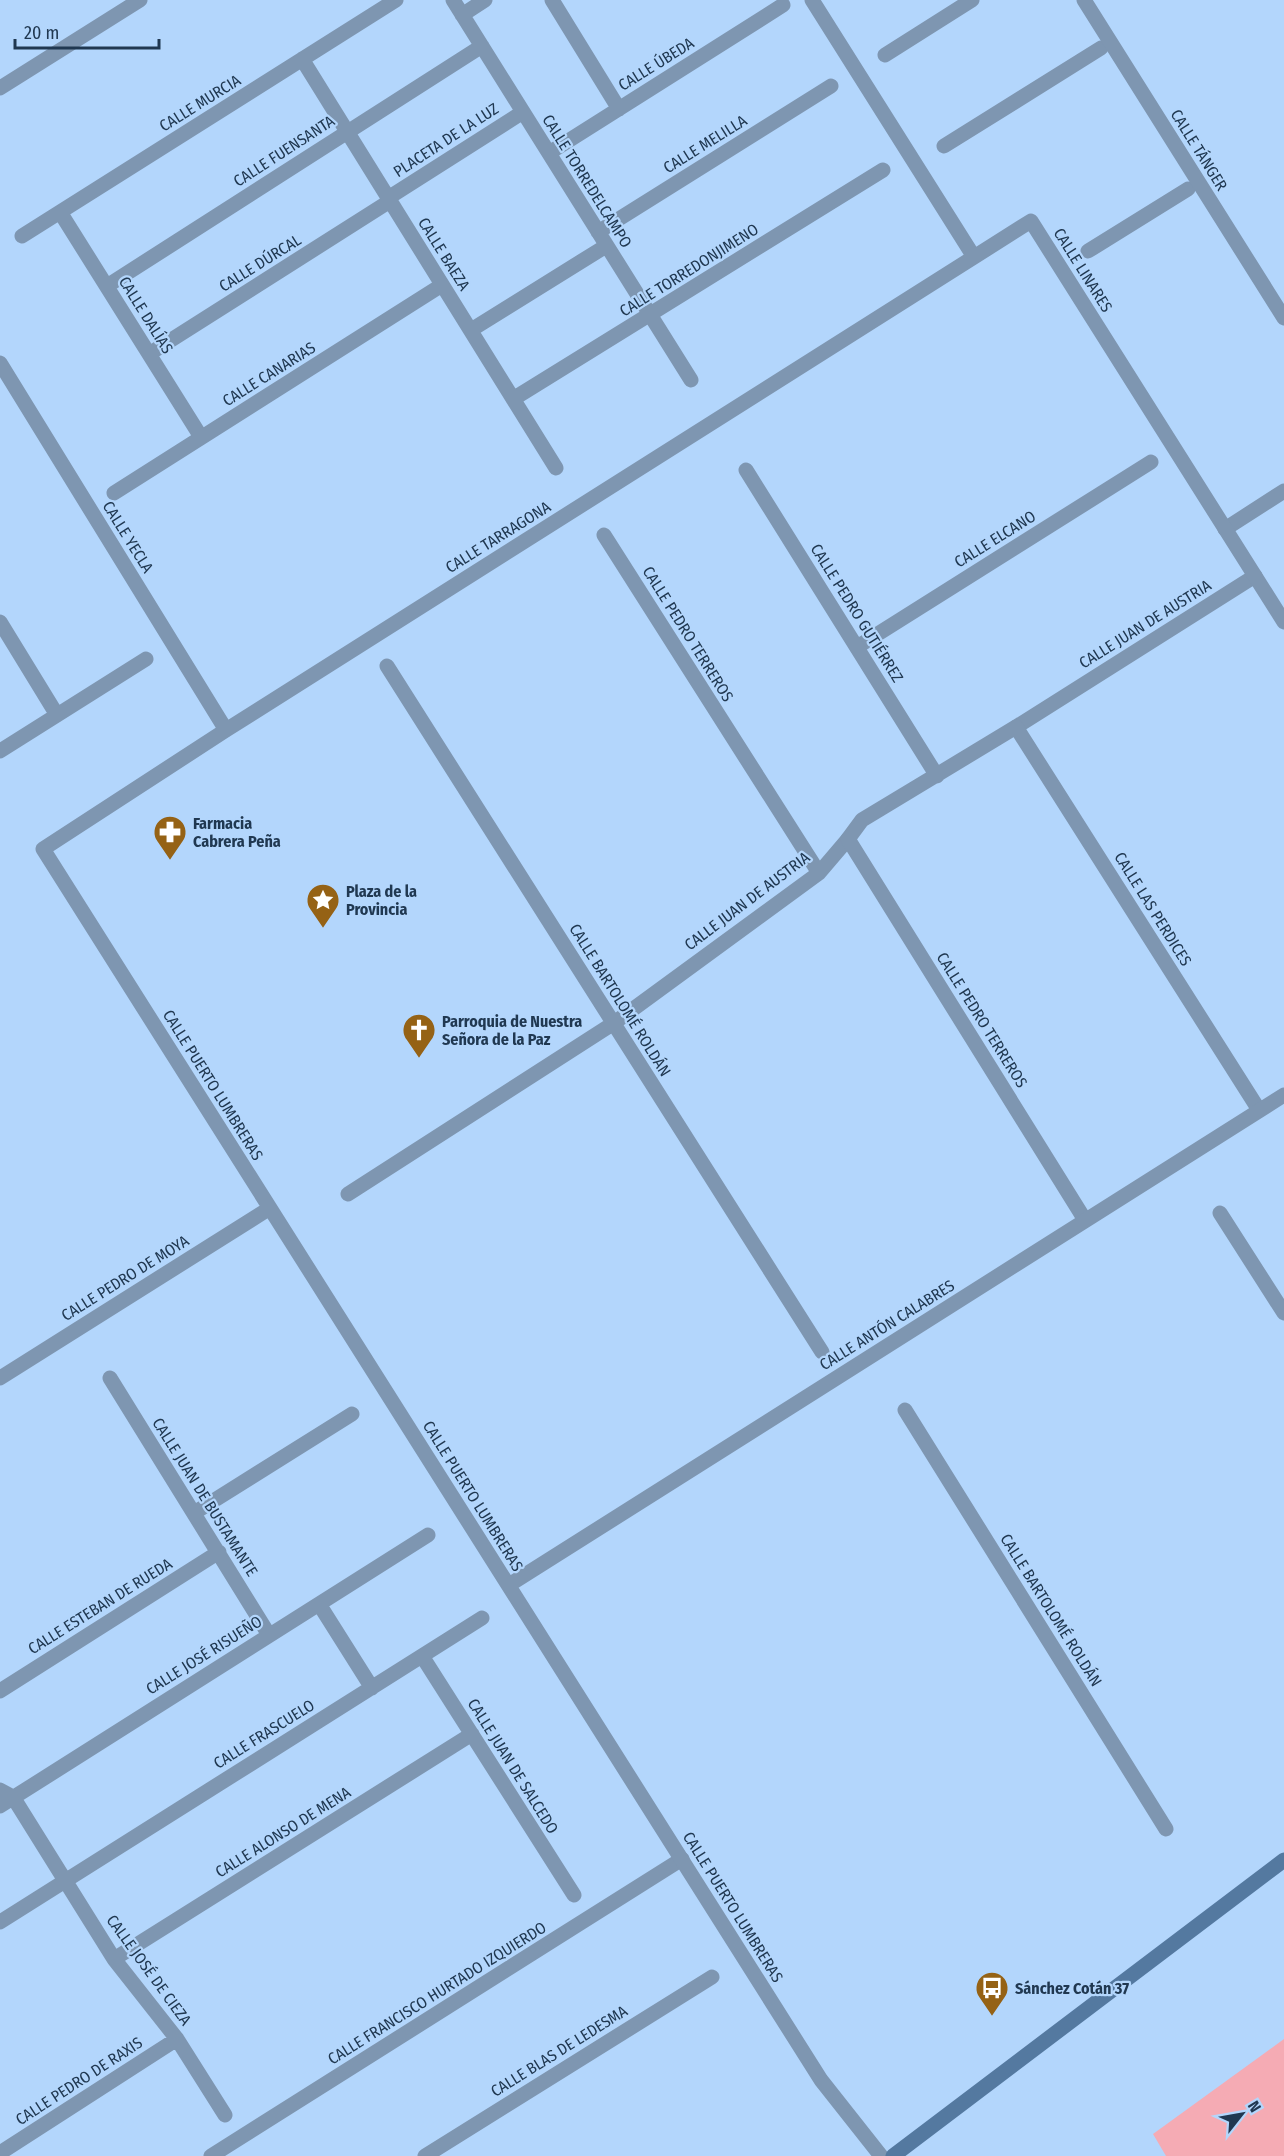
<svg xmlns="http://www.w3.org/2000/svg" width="1284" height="2156" font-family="'Fira Sans Condensed',sans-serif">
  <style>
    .green { fill: #f5abb4 }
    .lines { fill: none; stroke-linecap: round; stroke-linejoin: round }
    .pedestrian { stroke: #7e96b1; stroke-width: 15 }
    .minor { stroke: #7e96b1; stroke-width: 15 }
    .tertiary { stroke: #7e96b1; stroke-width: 15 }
    .secondary { stroke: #5479a0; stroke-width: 15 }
    .labels { text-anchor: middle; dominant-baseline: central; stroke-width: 4.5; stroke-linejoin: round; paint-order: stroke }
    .street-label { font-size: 16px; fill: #203851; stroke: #b3d6fc }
    .poi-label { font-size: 16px; font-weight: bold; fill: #203851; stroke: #b3d6fc; text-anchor: start }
  </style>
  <rect width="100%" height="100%" fill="#b3d6fc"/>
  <path class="green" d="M1284,2039V2156H1166L1153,2134Z"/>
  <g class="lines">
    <path class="pedestrian" d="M453,0L691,380
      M552,0L619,109
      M462,15L485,0
      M885,55L972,0
      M302,59L556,468
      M944,146L1101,48
      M549,153L783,5
      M388,198L523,112
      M60,212L201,437
      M598,232L831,86
      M22,236L396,0
      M1088,251L1188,189
      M107,286L482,46
      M471,330L606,246
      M149,354L390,201
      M513,399L883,170
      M114,493L442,285
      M604,535L819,873
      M0,622L57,715
      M857,647L1151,462
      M387,666L822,1352
      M1016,727L1255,576
      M0,751L146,659
      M348,1194L614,1023L819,873L848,839
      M1220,1213L1284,1313
      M110,1378L269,1635
      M905,1410L1166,1829
      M194,1513L352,1414
      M319,1604L372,1688
      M422,1656L574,1895
      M0,1691L219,1552
      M0,1790L13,1797L114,1959L177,2039L225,2115
      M0,1806L428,1535
      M0,1922L482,1618
      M114,1959L472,1734
      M0,2153L177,2039
      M425,2156L712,1977"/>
    <path class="minor" d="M1084,0L1284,318
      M746,470L937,776
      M1225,529L1284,491
      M1085,1220L848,839L862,820L1016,727L1259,1110
      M211,2156L682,1859"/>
    <path class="tertiary" d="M812,0L974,257
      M0,88L140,0
      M0,363L226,730
      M0,1378L270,1208
      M509,1585L1284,1095
      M881,2156L821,2080L43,849L226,730L1031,221L1284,622"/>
    <path class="secondary" d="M893,2156L1284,1860"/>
  </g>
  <defs>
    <g id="pharmacy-pin" transform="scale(1.725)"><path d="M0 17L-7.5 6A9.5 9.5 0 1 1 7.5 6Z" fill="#956215" stroke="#b3d6fc"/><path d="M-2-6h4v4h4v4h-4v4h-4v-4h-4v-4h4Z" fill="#fff"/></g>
    <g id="sight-pin" transform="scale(1.725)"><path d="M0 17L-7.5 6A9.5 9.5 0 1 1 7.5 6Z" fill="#956215" stroke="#b3d6fc"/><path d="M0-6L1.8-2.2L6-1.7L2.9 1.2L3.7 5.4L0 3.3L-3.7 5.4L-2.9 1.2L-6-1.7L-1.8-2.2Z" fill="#fff"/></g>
    <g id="church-pin" transform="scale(1.725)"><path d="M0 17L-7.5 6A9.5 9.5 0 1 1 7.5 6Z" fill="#956215" stroke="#b3d6fc"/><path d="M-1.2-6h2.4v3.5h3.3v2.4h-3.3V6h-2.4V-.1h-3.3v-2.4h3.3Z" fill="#fff"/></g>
    <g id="bus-pin" transform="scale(1.725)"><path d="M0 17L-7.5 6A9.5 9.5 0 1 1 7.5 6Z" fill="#956215" stroke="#b3d6fc"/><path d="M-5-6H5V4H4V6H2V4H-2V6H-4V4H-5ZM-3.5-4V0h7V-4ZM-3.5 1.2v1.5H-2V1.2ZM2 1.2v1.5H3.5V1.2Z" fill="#fff"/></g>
  </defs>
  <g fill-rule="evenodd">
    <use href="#pharmacy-pin" x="170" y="832"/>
    <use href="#sight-pin" x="323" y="900"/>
    <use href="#church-pin" x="419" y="1030"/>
    <use href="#bus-pin" x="992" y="1988"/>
  </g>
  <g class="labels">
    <g class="street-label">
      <text transform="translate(656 64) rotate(-32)">CALLE ÚBEDA</text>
      <text transform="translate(200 103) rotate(-32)">CALLE MURCIA</text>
      <text transform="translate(446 140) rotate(-33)">PLACETA DE LA LUZ</text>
      <text transform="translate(705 144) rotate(-32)">CALLE MELILLA</text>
      <text transform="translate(1199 150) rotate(58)">CALLE TÁNGER</text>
      <text transform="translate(284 151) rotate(-33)">CALLE FUENSANTA</text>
      <text transform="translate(587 181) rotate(58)">CALLE TORREDELCAMPO</text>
      <text transform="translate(444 254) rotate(58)">CALLE BAEZA</text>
      <text transform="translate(260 263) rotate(-32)">CALLE DÚRCAL</text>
      <text transform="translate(689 270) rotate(-32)">CALLE TORREDONJIMENO</text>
      <text transform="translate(1083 270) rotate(58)">CALLE LINARES</text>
      <text transform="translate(146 315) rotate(58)">CALLE DALÍAS</text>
      <text transform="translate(269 374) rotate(-32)">CALLE CANARIAS</text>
      <text transform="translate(128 537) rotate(58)">CALLE YECLA</text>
      <text transform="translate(498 537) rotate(-32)">CALLE TARRAGONA</text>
      <text transform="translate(995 539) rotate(-32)">CALLE ELCANO</text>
      <text transform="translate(857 613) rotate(58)">CALLE PEDRO GUTIÉRREZ</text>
      <text transform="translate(1145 624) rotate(-32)">CALLE JUAN DE AUSTRIA</text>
      <text transform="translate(688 634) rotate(58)">CALLE PEDRO TERREROS</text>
      <text transform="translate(747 901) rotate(-37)">CALLE JUAN DE AUSTRIA</text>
      <text transform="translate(1153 909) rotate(58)">CALLE LAS PERDICES</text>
      <text transform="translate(620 1000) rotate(58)">CALLE BARTOLOMÉ ROLDÁN</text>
      <text transform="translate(982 1020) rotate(58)">CALLE PEDRO TERREROS</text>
      <text transform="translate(213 1085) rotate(58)">CALLE PUERTO LUMBRERAS</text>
      <text transform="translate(125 1278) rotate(-32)">CALLE PEDRO DE MOYA</text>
      <text transform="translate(887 1325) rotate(-32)">CALLE ANTÓN CALABRES</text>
      <text transform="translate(473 1496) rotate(58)">CALLE PUERTO LUMBRERAS</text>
      <text transform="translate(205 1497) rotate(58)">CALLE JUAN DE BUSTAMANTE</text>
      <text transform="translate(100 1606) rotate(-32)">CALLE ESTEBAN DE RUEDA</text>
      <text transform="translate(1051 1610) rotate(58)">CALLE BARTOLOMÉ ROLDÁN</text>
      <text transform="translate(204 1655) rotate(-32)">CALLE JOSÉ RISUEÑO</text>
      <text transform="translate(264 1734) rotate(-32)">CALLE FRASCUELO</text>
      <text transform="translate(513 1766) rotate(58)">CALLE JUAN DE SALCEDO</text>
      <text transform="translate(283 1832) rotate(-32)">CALLE ALONSO DE MENA</text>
      <text transform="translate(733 1907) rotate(58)">CALLE PUERTO LUMBRERAS</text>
      <text transform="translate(149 1970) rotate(54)">CALLE JOSÉ DE CIEZA</text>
      <text transform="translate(437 1993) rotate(-32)">CALLE FRANCISCO HURTADO IZQUIERDO</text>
      <text transform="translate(559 2051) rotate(-32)">CALLE BLAS DE LEDESMA</text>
      <text transform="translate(79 2081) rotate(-33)">CALLE PEDRO DE RAXIS</text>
    </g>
    <g class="poi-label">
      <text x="193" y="823">Farmacia<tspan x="193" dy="18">Cabrera Peña</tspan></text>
      <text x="346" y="891">Plaza de la<tspan x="346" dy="18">Provincia</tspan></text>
      <text x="442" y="1021">Parroquia de Nuestra<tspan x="442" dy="18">Señora de la Paz</tspan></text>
      <text x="1015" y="1988">Sánchez Cotán 37</text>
    </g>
  </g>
  <g transform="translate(1242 2114) rotate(59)" stroke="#b3d6fc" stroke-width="4.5" paint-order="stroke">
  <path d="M0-4.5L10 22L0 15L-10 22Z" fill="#203851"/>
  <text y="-9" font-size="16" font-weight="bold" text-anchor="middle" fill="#203851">N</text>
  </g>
  <path d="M15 39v9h144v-9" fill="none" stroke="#203851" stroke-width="3"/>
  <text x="24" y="39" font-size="18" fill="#203851" stroke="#b3d6fc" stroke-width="4.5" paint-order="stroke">20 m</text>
</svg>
